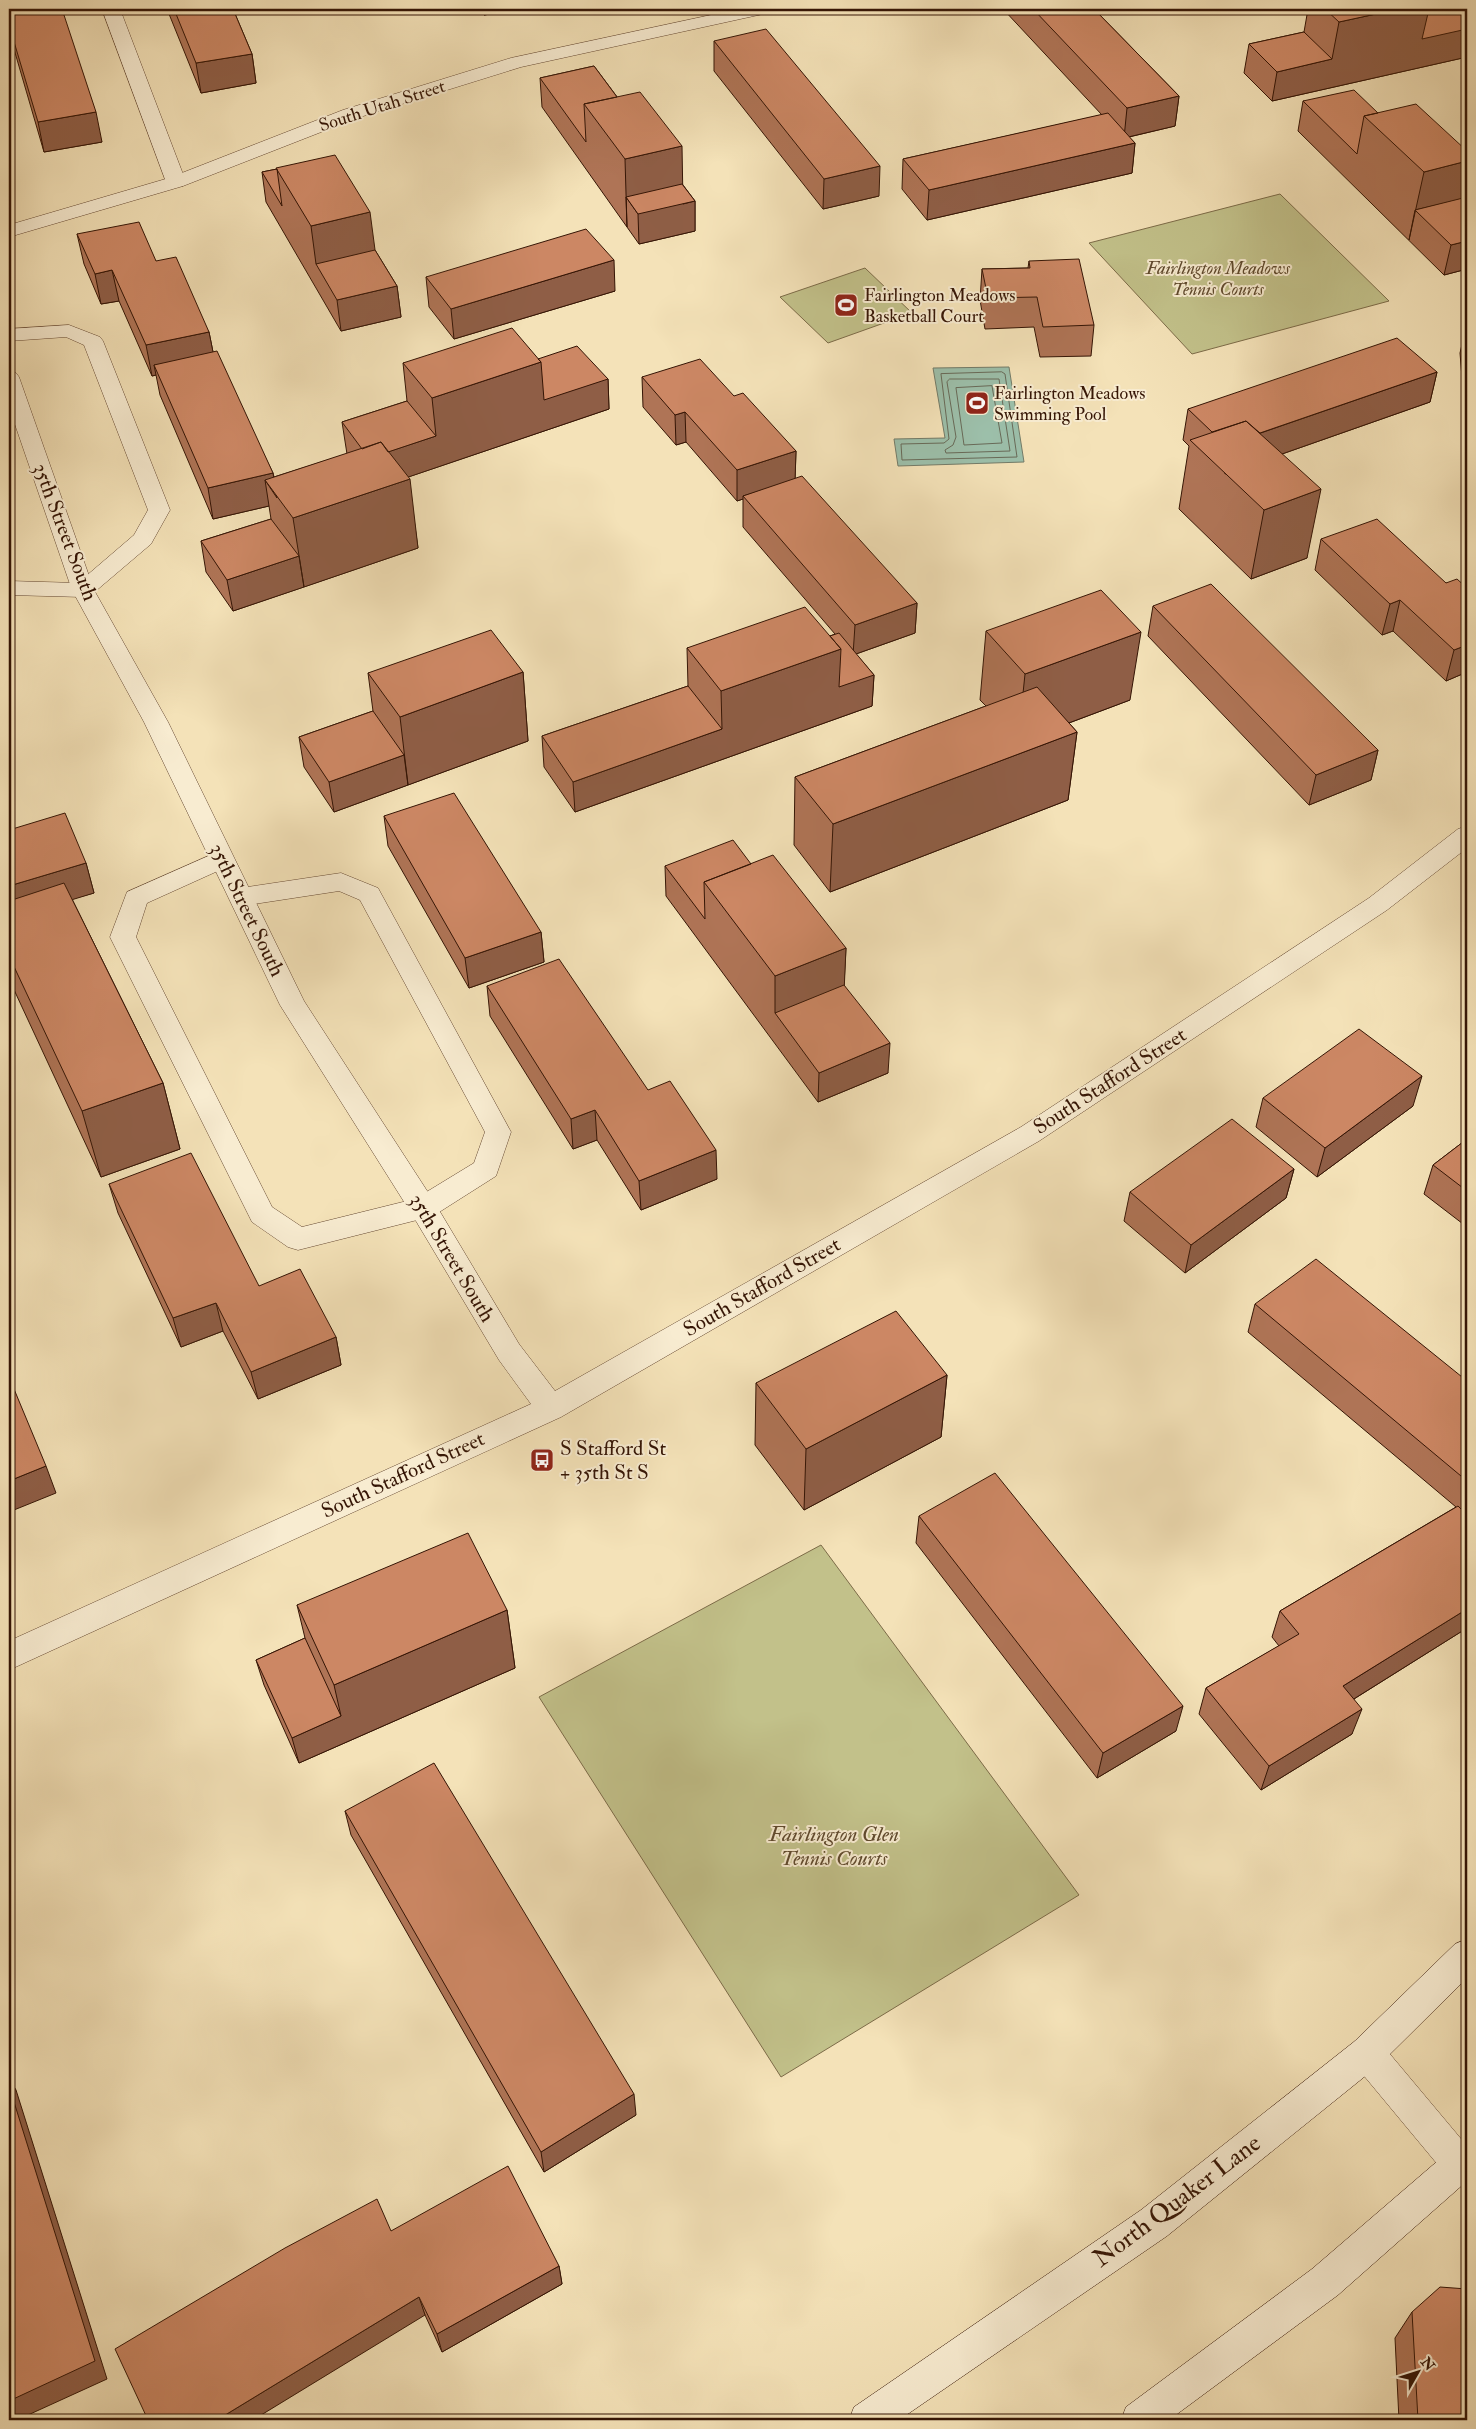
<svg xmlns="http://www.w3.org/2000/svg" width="1476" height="2429" font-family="'IM FELL Double Pica',serif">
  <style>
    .green { fill: #c2c18a; stroke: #7c6b48 }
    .water { fill: #9cbfaa; stroke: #737b68 }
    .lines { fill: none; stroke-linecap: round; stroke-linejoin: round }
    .shore { stroke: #686a58; stroke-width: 1 }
    .lane-casing { stroke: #654832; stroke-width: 1 }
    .street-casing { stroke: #654832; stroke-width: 1 }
    .secondary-casing { stroke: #351505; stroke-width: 1 }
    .lane { fill: #f8ecd1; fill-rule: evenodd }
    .street { fill: #f8ecd1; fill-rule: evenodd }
    .secondary { fill: #f8ecd1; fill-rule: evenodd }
    .wall { fill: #af7456; stroke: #351505 }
    .shaded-wall { fill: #8f5e46; stroke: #351505 }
    .building { fill: #cc8764; stroke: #351505 }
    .labels { text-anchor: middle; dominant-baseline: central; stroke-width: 4; stroke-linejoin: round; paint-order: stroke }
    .far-street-label { font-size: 18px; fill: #351505; stroke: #f8ecd1 }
    .far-park-label { font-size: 18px; font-style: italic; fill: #5f492d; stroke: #f8ecd1 }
    .far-poi-label { font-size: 18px; fill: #351505; stroke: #f8ecd1; text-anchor: start }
    .street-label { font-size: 21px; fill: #351505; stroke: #f8ecd1 }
    .poi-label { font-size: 21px; fill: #351505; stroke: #f8ecd1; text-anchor: start }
    .park-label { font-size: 21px; font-style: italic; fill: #5f492d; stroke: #f8ecd1 }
    .near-street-label { font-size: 25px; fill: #351505; stroke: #f8ecd1 }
  </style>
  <rect width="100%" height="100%" fill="#f4e2b8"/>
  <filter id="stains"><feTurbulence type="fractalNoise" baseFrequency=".004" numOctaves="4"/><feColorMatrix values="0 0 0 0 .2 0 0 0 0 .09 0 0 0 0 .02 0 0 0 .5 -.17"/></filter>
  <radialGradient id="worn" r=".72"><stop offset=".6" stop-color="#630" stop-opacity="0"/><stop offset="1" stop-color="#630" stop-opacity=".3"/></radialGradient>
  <path class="green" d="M1280,194L1389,301L1192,354L1089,243Z
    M865,268L912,313L828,343L780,297Z
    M821,1545L1079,1895L781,2077L539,1697Z"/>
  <path class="water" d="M1009,367L1024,462L898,466L894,439L945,438L933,368Z"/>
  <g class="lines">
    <path class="shore" d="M1002,372L1005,374L1017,457L902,460L901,444L944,443L949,439L941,374Z
      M950,379H999L1010,451L946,453L945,450L953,445L956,437L947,382Z
      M992,386L1002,443L964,445L956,388Z"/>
    <g class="lane-casing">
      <path id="lane" d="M102,9H120L186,182L183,186H169L166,182Z
        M69,325L100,337L103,341L170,510L151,544L91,595L83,597L9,595V581L78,583L134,535L148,510L84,345L66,337L9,341V329Z
        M222,850L231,853L234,859L231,865L147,903L136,937L272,1207L302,1227L415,1199L474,1163L485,1132L360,900L339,891L241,906L232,903L229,897L232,891L241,888L341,873L378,888L511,1132L496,1176L433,1216L298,1250L288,1247L252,1222L110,937L127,892Z
        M1367,2036L1379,2041L1467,2146V2180L1460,2183L1448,2177L1355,2065L1350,2053L1355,2041Z"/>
    </g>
    <g class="street-casing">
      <path id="street" d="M739,9H772L769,13L763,14L521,67L357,118L183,186L9,237V225L169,178L343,110L511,58Z
        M9,371L16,373L19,377L94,590L168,722L304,1001L433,1200L519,1344L555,1391L1021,1127L1369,898L1458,829L1467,826V848L1387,910L1039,1141L561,1417L9,1670V1641L531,1404L499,1360L413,1216L280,1005L144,722L72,590L9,407Z"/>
    </g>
    <g class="secondary-casing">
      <path id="secondary" d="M1467,1939V1978L1379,2065L1167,2236L899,2420H849L854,2407L1141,2210L1355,2041L1455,1944Z
        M1467,2141V2181L1338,2295L1169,2420H1121L1126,2407L1312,2269L1455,2146Z"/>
    </g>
    <use href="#lane" class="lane"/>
    <use href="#street" class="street"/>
    <use href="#secondary" class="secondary"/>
  </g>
  <path class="wall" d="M9,9L102,142L44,152L9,32Z
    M167,9H233L252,54L256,83L201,93Z
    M480,9H520L484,15Z
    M1003,9H1094L1179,96L1175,126L1129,137L1135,143L1132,173L927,220L902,189L903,159L1102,115Z
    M1178,9H1208L1184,14Z
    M1308,9H1457L1467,57L1272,101L1244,73L1249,44L1304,32Z
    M714,41L879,196L823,209L714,71Z
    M594,66L695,201V231L639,244L542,107L540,78Z
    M1303,101L1378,113L1467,151V269L1444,275L1298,131Z
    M277,169L375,250L397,286L401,317L341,331L266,202L262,172Z
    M77,234L156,261L209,332L213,352L273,473L274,477L347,454L342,422L407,401L403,363L538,359L608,379L609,409L408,477L418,548L233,611L206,572L201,541L271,519L269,506L213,519L160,395L156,375L152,376L119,301L101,304L84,264Z
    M1029,261L1094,325L1091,356L1040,357L1034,327L985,329L980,300L982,269L1028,268Z
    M426,277L615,291L454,339L429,307Z
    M1467,323V390H1463L1460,353Z
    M1437,372L1430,402L1282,454L1307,558L1251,579L1179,509L1189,446L1183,440L1188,409Z
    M642,377L734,396L796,451L795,479L917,603L915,633L856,654L874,675L872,706L575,812L544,767L542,736L688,686L687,648L830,636L835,634L743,527V499L737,501L686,442L676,445L643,407Z
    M1321,539L1446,583L1467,588V672L1446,681L1393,631L1382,635L1315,570Z
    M1153,606L1378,750L1371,780L1309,805L1148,636Z
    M986,631L1130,700L1069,723L1077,732L1068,800L830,892L794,845L795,777L986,706L980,700Z
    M523,672L528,741L334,812L304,767L299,737L373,711L368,673Z
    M384,816L541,932L544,962L469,988L388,846Z
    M9,830L86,863L94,893L72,899L163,1083L180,1149L101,1177L9,979Z
    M751,864L846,948L844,985L888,1073L818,1102L666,896L665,866Z
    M487,986L648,1090L717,1179L641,1210L597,1140L573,1149L490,1016Z
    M1263,1098L1413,1106L1317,1177L1256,1127Z
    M1467,1139V1227L1424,1194L1433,1165Z
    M1294,1169L1286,1198L1185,1273L1124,1221L1130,1192Z
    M109,1184L259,1286L336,1337L341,1365L258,1399L223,1331L181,1347L118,1213Z
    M1255,1304L1467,1381V1628L1354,1699L1352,1734L1261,1790L1199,1714L1206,1688L1279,1646L1272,1637L1280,1611L1456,1507L1248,1332Z
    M947,1375L941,1437L804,1510L755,1445L756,1383Z
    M919,1516L1176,1731L1097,1778L916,1543Z
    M297,1605L507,1610L515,1668L299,1763L264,1685L256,1660L305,1638Z
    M345,1811L636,2115L544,2172L351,1835Z
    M391,2231L559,2266L562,2284L442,2352L425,2315Z
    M1412,2312L1467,2420H1399L1395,2338Z"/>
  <path class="shaded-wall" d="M483,9H520L484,15Z
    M1185,9H1208L1184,14Z
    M1399,9H1429L1467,29V57L1272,101L1277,72L1332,59L1339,22Z
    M252,54L256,83L201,93L196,63Z
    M1179,96L1175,126L1124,138L1127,108Z
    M96,112L102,142L44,152L38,122Z
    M1135,143L1132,173L927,220L929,190Z
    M682,146L683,204L695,201V231L639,244L638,214L626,197L627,227L625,159Z
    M1467,161V198L1415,210L1409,240L1424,172Z
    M880,166L879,196L823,209L824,179Z
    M370,212L379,280L316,264L311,226Z
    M1467,241V269L1444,275L1451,245Z
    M614,260L615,291L454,339L451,309Z
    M112,270L119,301L101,304L95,274Z
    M397,286L401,317L341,331L337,300Z
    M209,332L215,362L154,365L156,375L152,376L146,345Z
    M541,362L608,379L609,409L373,489L369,458L436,436L432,398Z
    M1437,372L1430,402L1225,474L1226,445Z
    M685,412L686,442L676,445L675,415Z
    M796,451L795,481L743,496V499L737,501V470Z
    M273,473L277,498L265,480L269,506L213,519L208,488Z
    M410,479L418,548L304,587L293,518Z
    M1321,489L1307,558L1251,579L1264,510Z
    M299,556L304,587L233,611L227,580Z
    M1400,600L1393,631L1382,635L1390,604Z
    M917,603L915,633L853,655L855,625Z
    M1141,632L1130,700L1018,742L1025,674Z
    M1467,645V672L1446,681L1454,650Z
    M841,649L874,675L872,706L575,812L573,782L722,729L721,691Z
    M523,672L528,741L408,785L400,717Z
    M1077,732L1068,800L830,892L833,824Z
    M1378,750L1371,780L1309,805L1316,775Z
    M404,755L408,785L334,812L329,782Z
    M86,863L94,893L9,919V886Z
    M541,932L544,962L469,988L465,958Z
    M846,948L843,1015L775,1013V976Z
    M890,1043L888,1073L818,1102L819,1073Z
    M1422,1076L1413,1106L1317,1177L1325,1148Z
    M163,1083L180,1149L101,1177L82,1111Z
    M595,1110L597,1140L573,1149L571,1119Z
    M716,1150L717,1179L641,1210L639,1181Z
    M1294,1169L1286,1198L1185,1273L1191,1245Z
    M216,1303L223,1331L181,1347L173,1318Z
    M336,1337L341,1365L258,1399L251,1372Z
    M947,1375L941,1437L804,1510L806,1449Z
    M46,1466L56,1493L9,1512V1481Z
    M1467,1609V1628L1333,1712L1343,1686Z
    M507,1610L515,1668L299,1763L292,1738L341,1716L334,1685Z
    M1183,1706L1176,1731L1097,1778L1103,1753Z
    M1362,1709L1352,1734L1261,1790L1269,1766Z
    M9,2078L16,2090L107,2379L17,2420H9Z
    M634,2094L636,2115L544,2172L541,2152Z
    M559,2266L562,2284L442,2352L437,2334Z
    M419,2297L425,2315L253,2420H217Z"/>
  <path class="building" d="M9,9H62L96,112L38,122L9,25Z
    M174,9H233L252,54L196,63Z
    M1033,9H1094L1179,96L1127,108Z
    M1325,9H1399L1339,22Z
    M1429,9H1457L1467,18V29L1422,39Z
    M766,29L880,166L824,179L714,41Z
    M1304,32L1332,59L1277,72L1249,44Z
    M594,66L617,97L584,104L586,142L540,78Z
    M1354,90L1378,113L1364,116L1357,154L1303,101Z
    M640,92L682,146L625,159L584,104Z
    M1416,104L1467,151V161L1424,172L1364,116Z
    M1108,113L1135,143L929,190L903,159Z
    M335,155L370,212L311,226L276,168Z
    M277,169L282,206L262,172Z
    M682,184L695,201L638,214L626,197Z
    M1467,197V241L1451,245L1415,210Z
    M139,222L156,261L176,257L209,332L146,345L112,270L95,274L77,234Z
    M586,229L614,260L451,309L426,277Z
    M375,250L397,286L337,300L316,264Z
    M1079,259L1094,325L1043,327L1037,297L988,298L982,269L1030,268L1029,261Z
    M512,328L541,362L432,398L403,363Z
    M1397,338L1437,372L1260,433L1246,421L1212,432L1188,409Z
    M577,346L608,379L544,400L541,362L538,359Z
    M217,351L273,473L208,488L154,365Z
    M700,359L734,396L743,393L796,451L737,470L685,412L675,415L642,377Z
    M407,401L436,436L388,452L381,442L362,449L342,422Z
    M1246,421L1321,489L1264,510L1190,440Z
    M381,442L410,479L293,518L265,480Z
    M802,476L917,603L855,625L743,496Z
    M271,519L299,556L227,580L201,541Z
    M1377,519L1446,583L1457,579L1467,588V645L1454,650L1400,600L1390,604L1321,539Z
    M1211,584L1378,750L1316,775L1153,606Z
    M1101,590L1141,632L1025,674L986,631Z
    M805,607L841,649L721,691L687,648Z
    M491,630L523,672L400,717L368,673Z
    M839,633L874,675L839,687L841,649L830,636Z
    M688,686L722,729L573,782L542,736Z
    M1037,687L1077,732L833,824L795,777Z
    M373,711L404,755L329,782L299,737Z
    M454,793L541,932L465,958L384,816Z
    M65,813L86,863L9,886V830Z
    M733,840L751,864L704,882L705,919L665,866Z
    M773,855L846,948L775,976L704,882Z
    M64,883L163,1083L82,1111L9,956V901Z
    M559,959L648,1090L670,1081L716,1150L639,1181L595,1110L571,1119L487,986Z
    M844,985L890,1043L819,1073L775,1013Z
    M1359,1029L1422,1076L1325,1148L1263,1098Z
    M1232,1119L1294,1169L1191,1245L1130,1192Z
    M1467,1139V1191L1433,1165Z
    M191,1153L259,1286L300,1269L336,1337L251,1372L216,1303L173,1318L109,1184Z
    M1316,1259L1467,1381V1481L1255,1304Z
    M896,1311L947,1375L806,1449L756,1383Z
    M9,1377L46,1466L9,1481Z
    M995,1473L1183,1706L1103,1753L919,1516Z
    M1458,1506L1467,1515V1609L1343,1686L1362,1709L1269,1766L1206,1688L1299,1634L1280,1611Z
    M468,1533L507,1610L334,1685L297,1605Z
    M305,1638L341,1716L292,1738L256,1660Z
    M434,1763L634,2094L541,2152L345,1811Z
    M9,2086L95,2361L9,2401Z
    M508,2166L559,2266L437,2334L419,2297L217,2420H148L115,2349L285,2248L377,2199L391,2231Z
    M1440,2287L1467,2289V2420H1418L1412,2312Z"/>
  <defs>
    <g id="stadium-square" transform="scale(1.25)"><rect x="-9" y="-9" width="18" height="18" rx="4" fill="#8f2418" stroke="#f8ecd1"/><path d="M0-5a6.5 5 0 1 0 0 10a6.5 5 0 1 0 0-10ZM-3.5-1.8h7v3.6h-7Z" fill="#fff"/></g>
    <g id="bus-square" transform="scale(1.25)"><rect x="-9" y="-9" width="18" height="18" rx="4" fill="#8f2418" stroke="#f8ecd1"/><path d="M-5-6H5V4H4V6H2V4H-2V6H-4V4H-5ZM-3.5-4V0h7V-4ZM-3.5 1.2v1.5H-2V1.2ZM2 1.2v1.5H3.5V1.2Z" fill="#fff"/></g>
  </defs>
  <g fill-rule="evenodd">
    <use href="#stadium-square" x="846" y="305"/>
    <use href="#stadium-square" x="977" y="403"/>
    <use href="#bus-square" x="542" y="1460"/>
  </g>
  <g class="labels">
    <g class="far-street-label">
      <text transform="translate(382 106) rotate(-18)">South Utah Street</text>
    </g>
    <g class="far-park-label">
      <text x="1218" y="268">Fairlington Meadows<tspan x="1218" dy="21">Tennis Courts</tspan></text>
    </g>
    <g class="far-poi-label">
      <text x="864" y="295">Fairlington Meadows<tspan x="864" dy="21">Basketball Court</tspan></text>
      <text x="994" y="393">Fairlington Meadows<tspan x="994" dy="21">Swimming Pool</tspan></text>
    </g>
    <g class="street-label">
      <text transform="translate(65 532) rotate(69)">35th Street South</text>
      <text transform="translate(247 910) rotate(64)">35th Street South</text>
      <text transform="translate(1110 1081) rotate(-33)">South Stafford Street</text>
      <text transform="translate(452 1258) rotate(59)">35th Street South</text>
      <text transform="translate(762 1287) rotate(-30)">South Stafford Street</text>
      <text transform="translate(403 1475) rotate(-25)">South Stafford Street</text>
    </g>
    <g class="poi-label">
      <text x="560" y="1448">S Stafford St<tspan x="560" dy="24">+ 35th St S</tspan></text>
    </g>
    <g class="park-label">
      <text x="834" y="1834">Fairlington Glen<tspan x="834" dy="24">Tennis Courts</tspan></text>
    </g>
    <g class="near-street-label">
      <text transform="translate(1177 2201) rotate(-37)">North Quaker Lane</text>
    </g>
  </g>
  <rect width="1476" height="2429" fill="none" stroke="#f4e2b8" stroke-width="30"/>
  <rect x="10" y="10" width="1456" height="2409" fill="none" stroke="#351505" stroke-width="2.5"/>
  <rect x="15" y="15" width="1446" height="2399" fill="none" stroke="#351505"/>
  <g transform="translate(1418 2372) rotate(51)" stroke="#f8ecd1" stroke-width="4" paint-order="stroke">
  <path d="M0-4L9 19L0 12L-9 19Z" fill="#351505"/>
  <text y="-8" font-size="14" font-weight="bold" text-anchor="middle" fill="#351505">N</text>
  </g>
  <rect width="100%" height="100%" filter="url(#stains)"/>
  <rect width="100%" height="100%" fill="url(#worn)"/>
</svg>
